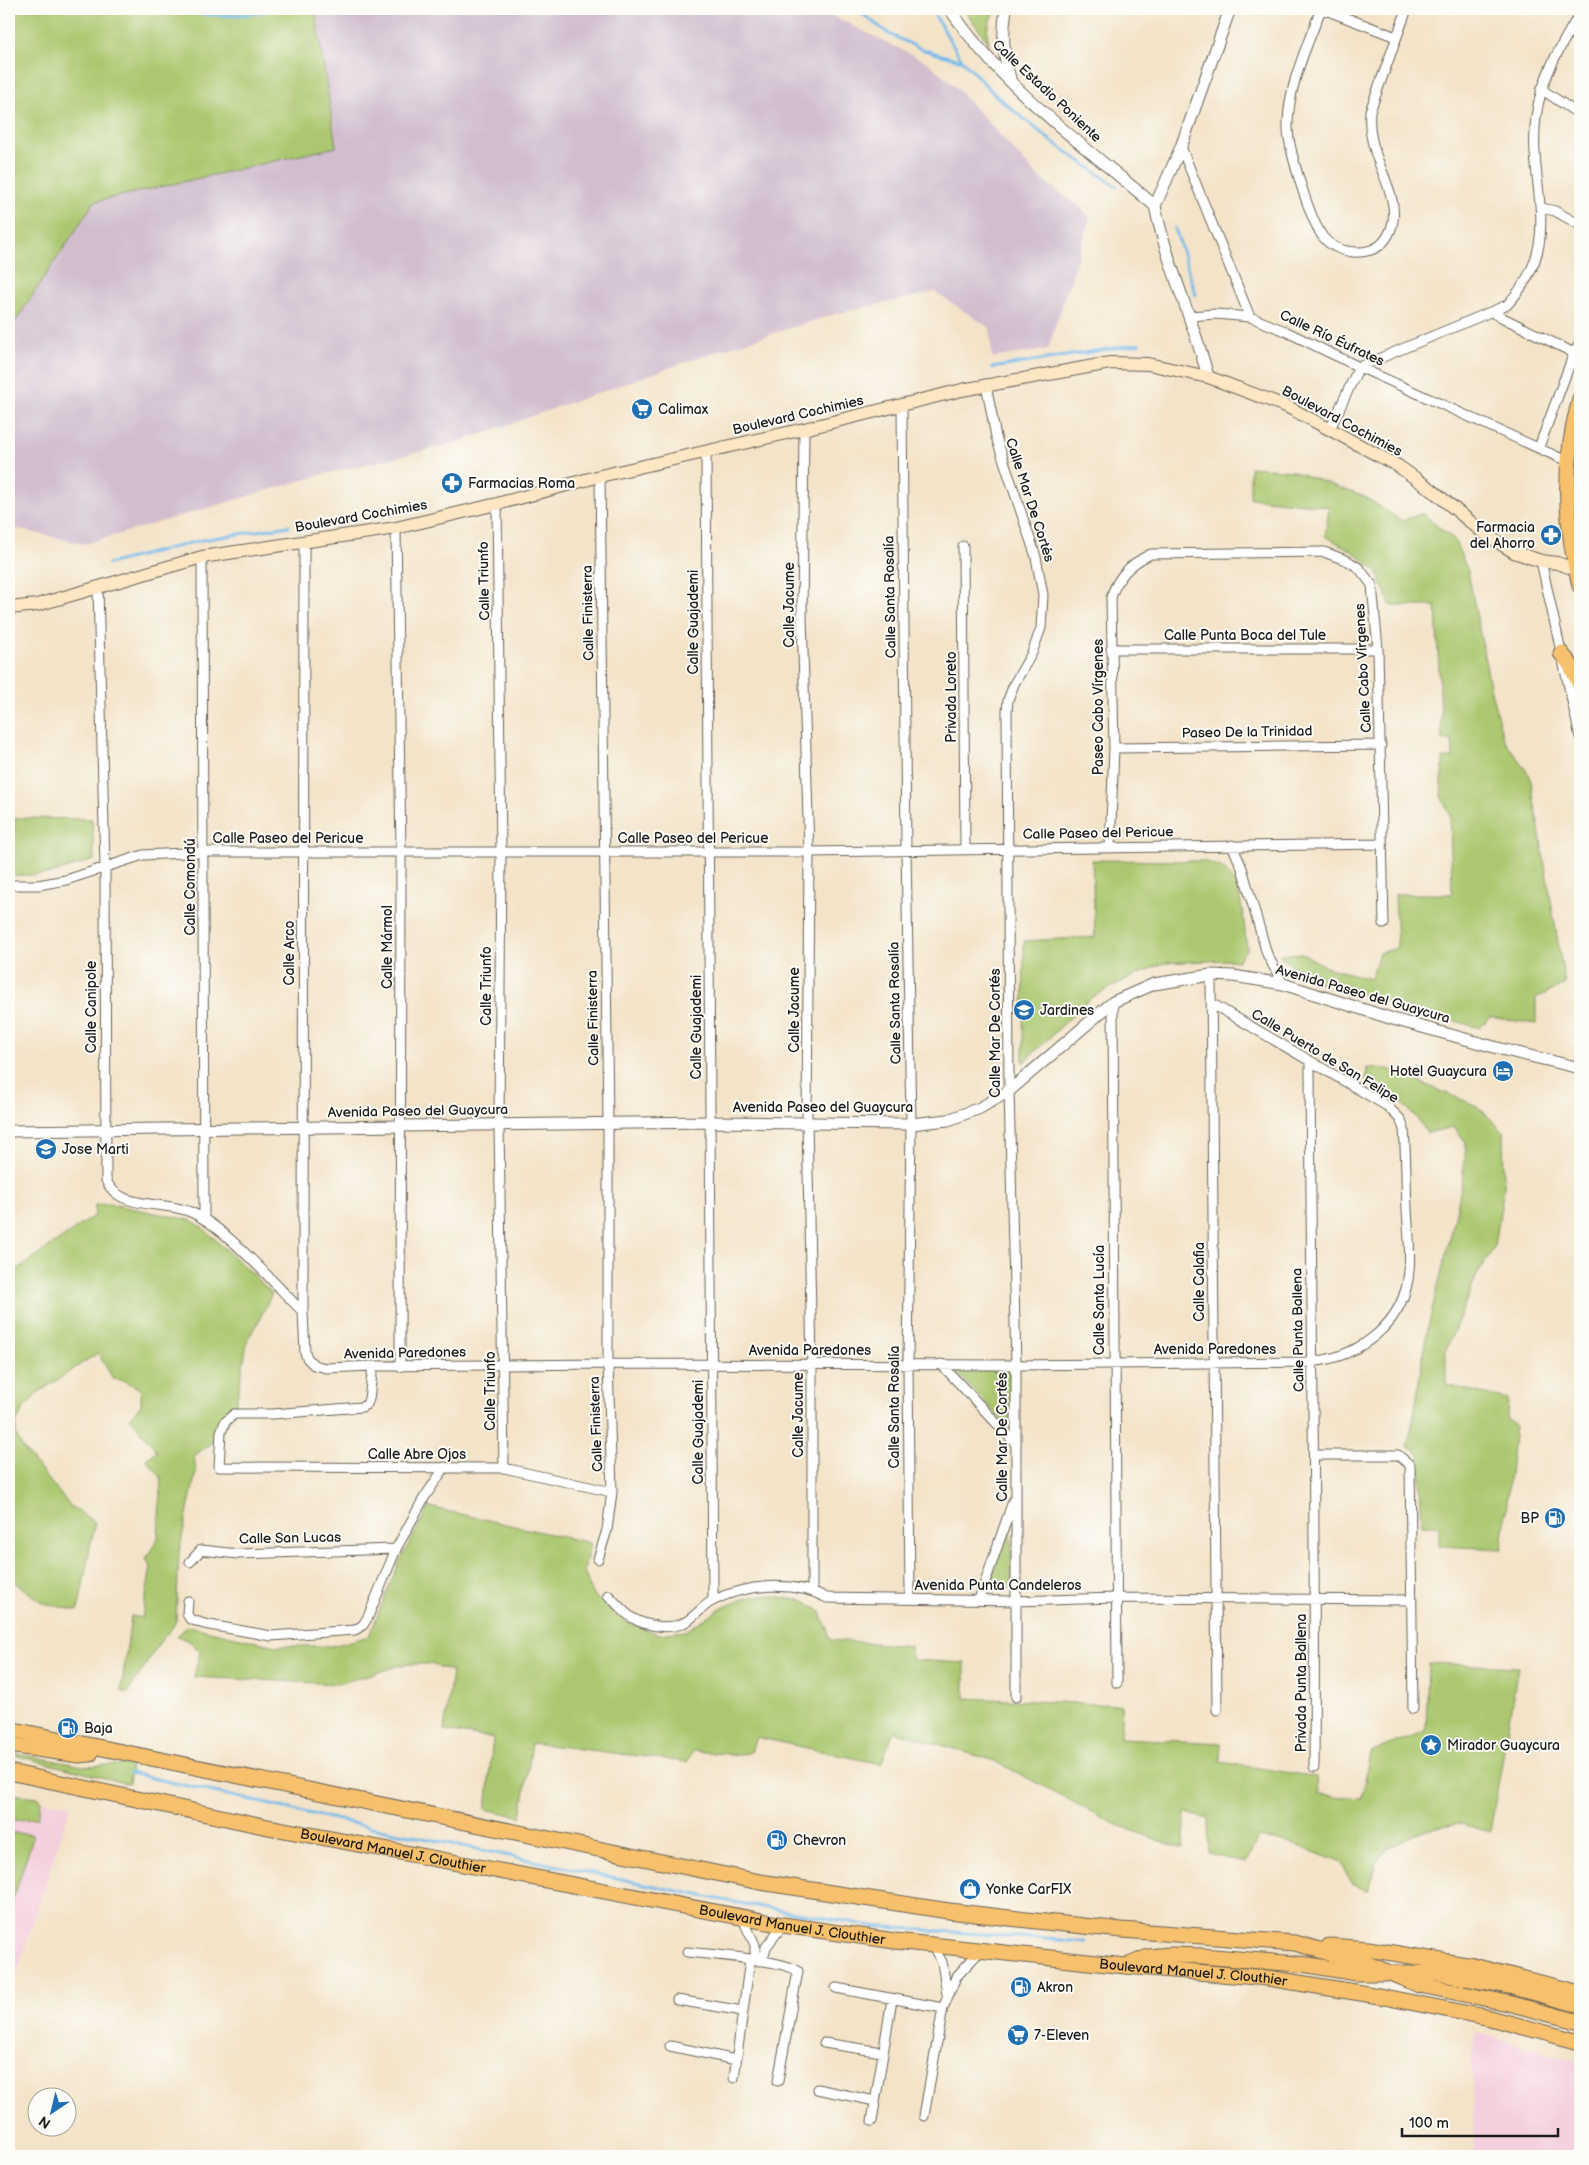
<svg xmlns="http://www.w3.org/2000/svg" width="1589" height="2165" font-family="'Balsamiq Sans',sans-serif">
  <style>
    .built { fill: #f4cfde }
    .industrial { fill: #d0bdce }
    .green { fill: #abc870; stroke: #647246 }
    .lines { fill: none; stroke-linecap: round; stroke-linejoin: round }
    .stream { stroke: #73b9ea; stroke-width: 3 }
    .minor-casing { stroke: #676258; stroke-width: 11 }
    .tertiary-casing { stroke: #676258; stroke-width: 13 }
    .secondary-casing { stroke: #676258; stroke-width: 14 }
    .primary-casing { stroke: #676258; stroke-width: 17 }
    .minor { stroke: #fff; stroke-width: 9 }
    .tertiary { stroke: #fff; stroke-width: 11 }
    .secondary { stroke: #fce6c4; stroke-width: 12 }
    .primary { stroke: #f7c06c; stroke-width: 15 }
    .labels { text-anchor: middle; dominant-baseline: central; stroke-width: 4; stroke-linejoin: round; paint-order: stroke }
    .street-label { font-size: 14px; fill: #1c1c1c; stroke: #fdfcf7 }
    .poi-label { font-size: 14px; fill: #1c1c1c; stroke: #fdfcf7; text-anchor: start }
  </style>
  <rect width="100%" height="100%" fill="#fdfcf7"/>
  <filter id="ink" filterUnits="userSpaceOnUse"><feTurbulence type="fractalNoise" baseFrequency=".02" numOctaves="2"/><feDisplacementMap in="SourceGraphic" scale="10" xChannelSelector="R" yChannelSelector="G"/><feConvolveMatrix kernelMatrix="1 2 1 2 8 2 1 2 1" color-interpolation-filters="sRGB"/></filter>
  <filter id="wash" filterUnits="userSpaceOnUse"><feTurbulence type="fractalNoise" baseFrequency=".0096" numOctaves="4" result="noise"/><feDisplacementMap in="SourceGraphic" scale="20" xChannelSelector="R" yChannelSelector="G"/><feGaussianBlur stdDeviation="1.12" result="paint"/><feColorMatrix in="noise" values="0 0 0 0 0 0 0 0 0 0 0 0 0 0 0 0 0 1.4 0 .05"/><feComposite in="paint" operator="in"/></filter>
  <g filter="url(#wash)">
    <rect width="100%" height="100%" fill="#f3e3c8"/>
    <path class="built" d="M9,1799L71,1804L12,1988L9,1989Z
      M1475,2032L1580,2063V2156H1474L1472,2063Z"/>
    <path class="industrial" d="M315,9H818L927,62L953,84L1037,176L1081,208L1090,218L1048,349L992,358L990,328L935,292L835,314L717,351L453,444L324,474L85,544L9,527V325L94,202L336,147Z"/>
    <path class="green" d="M10,9H315L336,147L94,202L9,331Z
      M964,9H994L987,30L989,44Z
      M1250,467L1293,471L1365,497L1402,521L1423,513L1433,523L1454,539L1468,571L1491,691L1503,738L1530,776L1565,984L1536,998V1024L1489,1017L1480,1028L1321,983L1297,970L1279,955L1302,953L1326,967L1371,979L1379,953L1397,948L1395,894H1452L1450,814L1441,796L1443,758H1453L1452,740H1442L1436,606H1391L1376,570L1352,551L1325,536L1329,507L1250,498Z
      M15,818L92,819L94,860L50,874L9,876V835H14Z
      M1092,860L1204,861C1213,864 1222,866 1228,873C1243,889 1244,927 1247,948L1238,961L1228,960L1164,963L1127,979L1091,998L1023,1063L1024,941L1095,937Z
      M1367,1068L1388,1069L1477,1106L1503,1131L1504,1186L1495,1246L1476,1277L1446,1350V1385L1508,1399L1507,1419L1515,1426L1502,1549L1439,1546V1526L1422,1525L1419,1456L1416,1451L1407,1447C1418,1408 1419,1367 1428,1328C1441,1266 1463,1205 1466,1142L1454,1127L1427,1133C1411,1107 1393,1095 1366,1082Z
      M110,1204L191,1220L202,1227L272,1293L256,1327L248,1338L234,1414L216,1439L194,1456L196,1472L179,1552L176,1621L170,1631L162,1639L128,1693L121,1691L131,1616L142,1618L151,1567L146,1559L158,1538L161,1477L146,1459L157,1451L130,1418L141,1405V1390L126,1381L113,1379L98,1353L39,1392L24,1408L16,1423V1434L22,1447L70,1506L95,1522L78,1611L43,1603L9,1578V1275L95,1215V1205Z
      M954,1370L1010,1371L1012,1430Z
      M429,1507L590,1543L584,1570L592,1594L626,1622L658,1634L686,1631L718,1610L745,1598L768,1595L805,1601L821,1612L831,1640L910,1646L913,1660L965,1663V1698L1121,1705V1738L1221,1743L1220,1762L1317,1777L1318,1795L1362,1798L1370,1752L1426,1731L1428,1663L1518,1667L1490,1832L1458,1823L1426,1829L1389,1847L1376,1862L1368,1891L1352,1884L1342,1863L1293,1844L1258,1837L1246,1863L1209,1853L1208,1819L1186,1813L1183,1849L1117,1825L995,1761L894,1731L881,1764L756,1737L751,1752L740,1755L693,1751L687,1762L532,1743L521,1817L486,1809L493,1738L444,1731L452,1671L430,1664H405L338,1684L194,1677L200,1652L191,1642L177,1636L188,1626L275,1646H333L369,1636L400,1560Z
      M1011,1518L1012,1588L988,1589Z
      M9,1752L83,1766L131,1764L129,1784L9,1754Z
      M9,1794L38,1797L41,1801L38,1818L9,1821Z
      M12,1833L31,1834L33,1838L9,1911V1843Z"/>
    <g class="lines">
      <path class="stream" d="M169,9C205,16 239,19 275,9
        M856,9L889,34L924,50L963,61L997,97L1050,140L1117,187
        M931,9L962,60
        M1175,228L1196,295
        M992,368L1139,344
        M108,564L202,540L289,526
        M130,1773L361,1825L722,1900L873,1926L1085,1942"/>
    </g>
  </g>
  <g filter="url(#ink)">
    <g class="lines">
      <g class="minor-casing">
        <path id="minor" d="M1321,9C1307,47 1287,87 1288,129C1289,151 1310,220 1323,237C1334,251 1355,255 1371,250C1384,246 1391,233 1393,221C1397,197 1380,171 1374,148C1370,135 1369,124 1370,111L1407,9
          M1323,9L1396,37
          M1541,89L1580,115
          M1181,147L1250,317L1285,331L1359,367L1569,462
          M1542,208L1555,211L1580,225
          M1491,312L1574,353
          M1190,316L1216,314L1250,317
          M986,384L996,437L1036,557L1043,595L1041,628L1032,653L1014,684L1008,700L1007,712L1009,1091L1016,1365V1697
          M902,406L906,850L911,1124L908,1363L910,1599
          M804,429L802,616L809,852L807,1122L812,1364V1590
          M1330,429L1359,367L1507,305C1567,241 1527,189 1536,117C1541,78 1560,47 1580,13
          M1539,447L1574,353L1580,343
          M706,453L713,1601
          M497,504L501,852L499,1125L504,1468
          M396,528L401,852L400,1367
          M304,542L303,1312L305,1352L307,1358L314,1365L326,1368L373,1366L608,1364L1016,1365L1311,1362C1360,1357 1405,1323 1409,1271C1411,1251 1408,1229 1407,1209C1406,1183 1406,1156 1404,1129L1400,1119L1387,1106L1211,1003
          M963,546L965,849
          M202,557L204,1217
          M1541,561L1580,737
          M98,587L105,868L106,1180C118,1210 163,1201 188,1211C224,1224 274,1284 303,1312
          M1111,649H1378
          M1114,748L1381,745
          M1232,845L1242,868L1267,954L1283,984
          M1110,847L1114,748L1111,598C1117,576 1131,563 1151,554L1324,552L1348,561L1359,568L1372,585L1378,649L1384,924
          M9,885H38L66,880L143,855L204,852H809L1382,844
          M1211,975L1217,1710
          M1113,1002L1117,1683
          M1310,1061C1311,1296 1316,1532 1314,1767
          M941,1364L1016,1444
          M373,1366L369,1399L367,1404L362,1407L273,1414H234L225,1422L221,1432L219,1467L504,1468L612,1492
          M1315,1455H1398L1410,1465L1413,1709
          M598,1559L607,1530L612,1492L608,1364V1124L600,476
          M190,1562L201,1550L238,1554L396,1549
          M608,1595C614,1601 620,1608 627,1614C639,1625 666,1630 681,1624C693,1620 701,1607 712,1601C746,1584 793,1580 827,1598L1016,1601L1116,1598L1412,1600
          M979,1600L1013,1501
          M188,1601L187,1614L190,1619L204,1624L271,1636L355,1630L363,1625L368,1617L396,1549L424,1498L445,1467
          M742,1917L755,1945V1952L759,1961L764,1955L766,1947L783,1925
          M932,1945L942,1962L947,1994
          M687,1952C710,1954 782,1960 798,1971L778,2081
          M836,1988L943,2008
          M677,2000L743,2011
          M824,2043L882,2052
          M670,2046L736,2060
          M734,2078L750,1959
          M817,2089L875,2101
          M924,2116L943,2008L956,1977L981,1950
          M872,2121L892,1999"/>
      </g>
      <g class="tertiary-casing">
        <path id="tertiary" d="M950,9C1002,88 1084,145 1155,206
          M1006,9C1002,34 1003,54 1010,78
          M1155,206L1181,147L1230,9
          M1155,206C1167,265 1193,319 1208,377
          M9,1131L711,1122L911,1124L948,1120L980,1108L1009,1091L1113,1002L1154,984L1211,975L1233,976L1283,984L1393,1019L1505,1050L1580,1068"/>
      </g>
      <g class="secondary-casing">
        <path id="secondary" d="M9,608L37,605L202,557L396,528L497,504L600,476L804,429L962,390L1110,363L1148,364L1208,377L1288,407L1398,466L1432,490L1485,534L1514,552L1541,561L1557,563L1580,571"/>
      </g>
      <g class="primary-casing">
        <g id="primary">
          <path d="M1580,399C1562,463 1565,523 1580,586"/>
          <path d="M1561,653L1570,664L1580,685"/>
          <path d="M9,1729L760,1882L949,1911L1036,1921L1122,1930L1295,1943L1365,1963L1420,1985L1508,2003L1580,2022"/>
          <path d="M9,1745L79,1755L90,1754"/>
          <path id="s1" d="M9,1772L263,1826L783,1925L895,1941L1125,1966L1268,1978L1379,1996L1490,2018L1580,2042"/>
          <path d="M1329,1946L1368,1949L1473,1966L1580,1993"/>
          <path d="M1129,1965L1148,1957L1170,1955L1202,1956L1309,1965L1356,1973H1438L1510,1986L1580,2005"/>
        </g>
      </g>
      <use href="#minor" class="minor"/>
      <use href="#tertiary" class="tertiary"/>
      <use href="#secondary" class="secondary"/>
      <use href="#primary" class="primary"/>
    </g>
  </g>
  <defs>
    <g id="supermarket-disc" transform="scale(1.125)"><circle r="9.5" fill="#1f6fb2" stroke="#fdfcf7"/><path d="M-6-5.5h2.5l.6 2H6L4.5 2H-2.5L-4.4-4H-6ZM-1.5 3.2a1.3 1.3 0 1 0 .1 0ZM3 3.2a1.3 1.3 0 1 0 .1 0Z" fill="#fff"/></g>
    <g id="pharmacy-disc" transform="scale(1.125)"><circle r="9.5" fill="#1f6fb2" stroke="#fdfcf7"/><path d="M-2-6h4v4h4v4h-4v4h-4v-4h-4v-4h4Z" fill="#fff"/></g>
    <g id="school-disc" transform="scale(1.125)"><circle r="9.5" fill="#1f6fb2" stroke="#fdfcf7"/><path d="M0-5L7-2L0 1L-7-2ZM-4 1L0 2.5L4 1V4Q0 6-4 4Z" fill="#fff"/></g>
    <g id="hotel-disc" transform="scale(1.125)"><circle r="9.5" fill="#1f6fb2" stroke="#fdfcf7"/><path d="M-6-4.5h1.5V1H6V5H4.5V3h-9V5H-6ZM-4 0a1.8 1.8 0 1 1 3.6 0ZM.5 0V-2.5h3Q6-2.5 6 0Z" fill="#fff"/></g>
    <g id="fuel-disc" transform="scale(1.125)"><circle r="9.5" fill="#1f6fb2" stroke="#fdfcf7"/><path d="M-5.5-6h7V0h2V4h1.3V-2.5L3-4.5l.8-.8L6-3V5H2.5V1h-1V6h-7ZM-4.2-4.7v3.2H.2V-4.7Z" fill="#fff"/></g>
    <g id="sight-disc" transform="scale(1.125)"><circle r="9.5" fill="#1f6fb2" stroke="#fdfcf7"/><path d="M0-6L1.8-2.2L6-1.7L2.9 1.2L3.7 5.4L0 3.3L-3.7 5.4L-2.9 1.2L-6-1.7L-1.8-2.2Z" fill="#fff"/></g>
    <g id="shop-disc" transform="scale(1.125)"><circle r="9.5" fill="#1f6fb2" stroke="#fdfcf7"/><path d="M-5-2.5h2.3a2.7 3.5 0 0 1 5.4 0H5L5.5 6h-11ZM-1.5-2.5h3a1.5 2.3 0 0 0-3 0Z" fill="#fff"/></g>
  </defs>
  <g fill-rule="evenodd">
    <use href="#supermarket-disc" x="642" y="409"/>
    <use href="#pharmacy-disc" x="452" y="483"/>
    <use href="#pharmacy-disc" x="1551" y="535"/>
    <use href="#school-disc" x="1024" y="1010"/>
    <use href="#hotel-disc" x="1503" y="1071"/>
    <use href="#school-disc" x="46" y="1149"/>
    <use href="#fuel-disc" x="1555" y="1518"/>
    <use href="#fuel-disc" x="68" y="1728"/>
    <use href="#sight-disc" x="1431" y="1745"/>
    <use href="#fuel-disc" x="777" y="1840"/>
    <use href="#shop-disc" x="970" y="1889"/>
    <use href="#fuel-disc" x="1021" y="1987"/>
    <use href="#supermarket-disc" x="1018" y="2035"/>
  </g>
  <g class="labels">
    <g class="street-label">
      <text transform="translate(1047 91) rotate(43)">Calle Estadio Poniente</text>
      <text transform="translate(1332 338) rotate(25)">Calle Río Éufrates</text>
      <text transform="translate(798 415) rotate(-13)">Boulevard Cochimies</text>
      <text transform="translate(1342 421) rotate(28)">Boulevard Cochimies</text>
      <text transform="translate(1030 500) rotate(72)">Calle Mar De Cortés</text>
      <text transform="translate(361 516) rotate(-10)">Boulevard Cochimies</text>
      <text transform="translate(484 581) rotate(-91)">Calle Triunfo</text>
      <text transform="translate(890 597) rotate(-91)">Calle Santa Rosalía</text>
      <text transform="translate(789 605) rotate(-90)">Calle Jacume</text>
      <text transform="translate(588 613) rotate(-91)">Calle Finisterra</text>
      <text transform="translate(693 622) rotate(-90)">Calle Guajademi</text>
      <text x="1245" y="635">Calle Punta Boca del Tule</text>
      <text transform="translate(1363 668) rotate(-93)">Calle Cabo Vírgenes</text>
      <text transform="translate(951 697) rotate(-90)">Privada Loreto</text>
      <text transform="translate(1098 707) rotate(-90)">Paseo Cabo Vírgenes</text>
      <text transform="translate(1247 732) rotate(-1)">Paseo De la Trinidad</text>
      <text transform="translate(1098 833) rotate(-1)">Calle Paseo del Pericue</text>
      <text x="288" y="838">Calle Paseo del Pericue</text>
      <text x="693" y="838">Calle Paseo del Pericue</text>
      <text transform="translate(190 887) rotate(-90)">Calle Comondú</text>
      <text transform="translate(387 947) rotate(-90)">Calle Mármol</text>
      <text transform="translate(289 953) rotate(-90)">Calle Arco</text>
      <text transform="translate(486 986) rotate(-90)">Calle Triunfo</text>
      <text transform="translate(1363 994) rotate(16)">Avenida Paseo del Guaycura</text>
      <text transform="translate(895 1003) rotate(-91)">Calle Santa Rosalía</text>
      <text transform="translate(91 1007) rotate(-90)">Calle Canipole</text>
      <text transform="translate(794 1010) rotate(-90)">Calle Jacume</text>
      <text transform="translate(593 1018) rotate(-91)">Calle Finisterra</text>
      <text transform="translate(696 1027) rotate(-90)">Calle Guajademi</text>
      <text transform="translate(995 1033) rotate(-90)">Calle Mar De Cortés</text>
      <text transform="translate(1325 1056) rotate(31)">Calle Puerto de San Felipe</text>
      <text x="823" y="1107">Avenida Paseo del Guaycura</text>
      <text transform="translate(418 1111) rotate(-1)">Avenida Paseo del Guaycura</text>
      <text transform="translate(1199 1282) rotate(-90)">Calle Calafia</text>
      <text transform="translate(1099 1300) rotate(-90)">Calle Santa Lucía</text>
      <text transform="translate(1298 1330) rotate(-91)">Calle Punta Ballena</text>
      <text x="1215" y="1349">Avenida Paredones</text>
      <text x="810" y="1350">Avenida Paredones</text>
      <text transform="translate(405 1353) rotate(-1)">Avenida Paredones</text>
      <text transform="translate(490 1391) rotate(-90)">Calle Triunfo</text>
      <text transform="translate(894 1407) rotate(-90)">Calle Santa Rosalía</text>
      <text transform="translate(798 1415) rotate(-90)">Calle Jacume</text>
      <text transform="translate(596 1424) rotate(-92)">Calle Finisterra</text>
      <text transform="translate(698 1432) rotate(-90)">Calle Guajademi</text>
      <text transform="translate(1002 1437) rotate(-90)">Calle Mar De Cortés</text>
      <text x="417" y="1454">Calle Abre Ojos</text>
      <text transform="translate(290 1538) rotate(-1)">Calle San Lucas</text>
      <text x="998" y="1585">Avenida Punta Candeleros</text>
      <text transform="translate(1301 1683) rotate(-90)">Privada Punta Ballena</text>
      <text stroke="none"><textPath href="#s1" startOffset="392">Boulevard Manuel J. Clouthier</textPath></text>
      <text stroke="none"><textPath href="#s1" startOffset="798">Boulevard Manuel J. Clouthier</textPath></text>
      <text stroke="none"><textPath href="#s1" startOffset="1202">Boulevard Manuel J. Clouthier</textPath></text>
    </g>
    <g class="poi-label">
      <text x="658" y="409">Calimax</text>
      <text x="468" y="483">Farmacias Roma</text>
      <text x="1535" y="527" text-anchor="end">Farmacia<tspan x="1535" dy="16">del Ahorro</tspan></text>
      <text x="1040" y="1010">Jardines</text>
      <text x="1487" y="1071" text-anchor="end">Hotel Guaycura</text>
      <text x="62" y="1149">Jose Marti</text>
      <text x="1539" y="1518" text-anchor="end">BP</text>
      <text x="84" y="1728">Baja</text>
      <text x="1447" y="1745">Mirador Guaycura</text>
      <text x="793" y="1840">Chevron</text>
      <text x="986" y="1889">Yonke CarFIX</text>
      <text x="1037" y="1987">Akron</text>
      <text x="1034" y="2035">7-Eleven</text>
    </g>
  </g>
  <rect width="1589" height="2165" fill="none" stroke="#fdfcf7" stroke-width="30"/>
  <g transform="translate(52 2112) rotate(215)"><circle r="24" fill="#fdfcf7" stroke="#a3a29f"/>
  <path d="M0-4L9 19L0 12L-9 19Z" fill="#1f6fb2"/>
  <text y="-8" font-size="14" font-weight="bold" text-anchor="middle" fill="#1c1c1c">N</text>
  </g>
  <path d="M1402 2128v8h156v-8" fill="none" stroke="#1c1c1c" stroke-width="2.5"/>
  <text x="1409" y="2128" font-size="15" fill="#1c1c1c" stroke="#fdfcf7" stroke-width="4" paint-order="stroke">100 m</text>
</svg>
